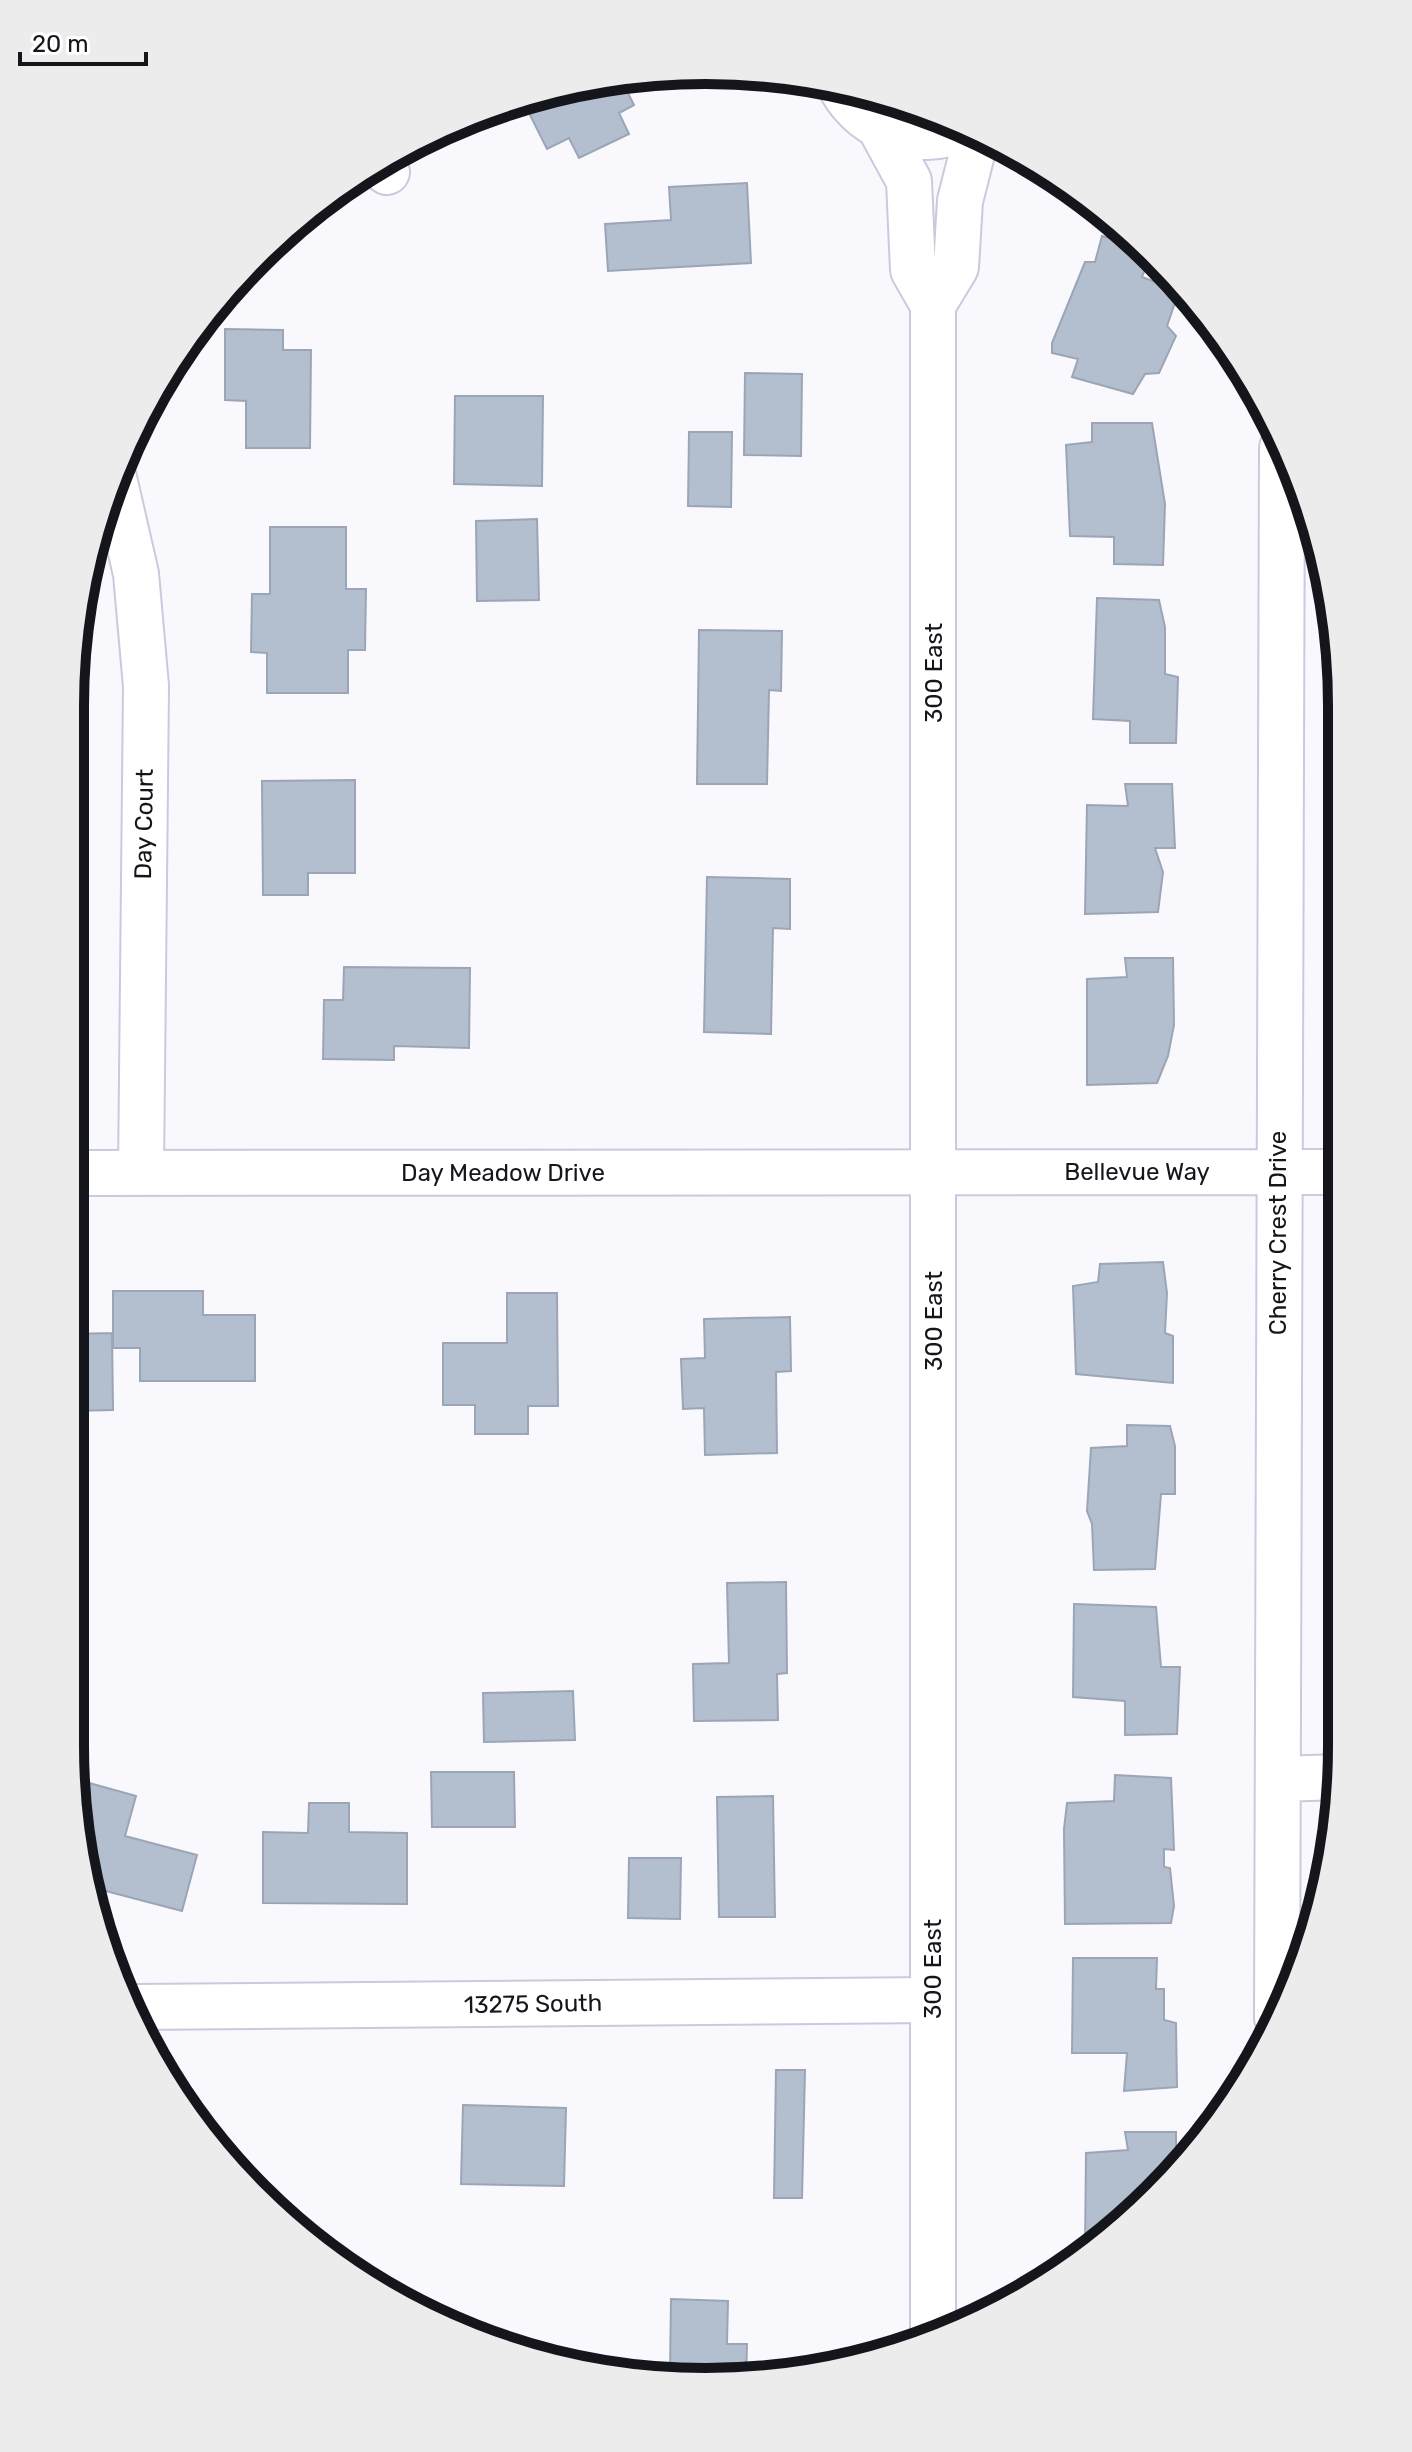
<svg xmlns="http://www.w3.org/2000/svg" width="1412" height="2452" font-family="Rubik,sans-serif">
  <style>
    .building { fill: #b3becf; stroke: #9ba5b6; stroke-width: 2 }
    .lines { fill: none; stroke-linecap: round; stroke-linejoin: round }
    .street-casing { stroke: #cacade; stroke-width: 48 }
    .secondary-casing { stroke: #cacade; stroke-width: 48 }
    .street { stroke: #fff; stroke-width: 44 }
    .secondary { stroke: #fff; stroke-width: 44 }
    .labels { text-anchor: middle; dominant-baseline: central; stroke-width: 6; stroke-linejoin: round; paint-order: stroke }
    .street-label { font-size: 24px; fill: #15151c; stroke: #fff }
    .rim { fill: none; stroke: #15151c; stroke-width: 10 }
  </style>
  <rect width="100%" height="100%" fill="#f9f9fd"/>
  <path class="building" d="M621,79L634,105L619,113L629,134L579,158L569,138L547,149L526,107L546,98L542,92Z
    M747,183L751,263L608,271L605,224L671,220L669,187Z
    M1102,236L1145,248L1151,253L1142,277L1179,291L1167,326L1176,336L1159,373L1145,374L1133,394L1072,377L1078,359L1052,353V343L1085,262H1095Z
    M225,329L283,330V350H311L310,448H246V401L225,400Z
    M745,373L802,374L801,456L744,455Z
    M455,396H543L542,486L454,484Z
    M1092,423H1152L1165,504L1163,565L1114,564V537L1070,536L1066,445L1092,442Z
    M689,432H732L731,507L688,506Z
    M537,519L539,600L477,601L476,521Z
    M270,527H346V589H366L365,650H348V693H267V653L251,652L252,594H270Z
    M1097,598L1159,600L1165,627V674L1178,677L1176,743H1130V721L1093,719Z
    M699,630L782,631L781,691L769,690L767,784H697Z
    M355,780V873H308V895H263L262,781Z
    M1125,784H1172L1175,848H1155L1163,872L1158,912L1085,914L1087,805L1128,806Z
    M707,877L790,879V929L773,928L771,1034L704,1032Z
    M1125,958H1173L1174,1025L1168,1056L1157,1083L1087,1085V979L1127,977Z
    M344,967L470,968L469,1048L394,1046V1060L323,1059L324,1000H343Z
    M1163,1262L1167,1293L1165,1333L1173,1336V1383L1076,1374L1073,1286L1098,1282L1100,1264Z
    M113,1291H203V1315H255V1381H140V1348H113Z
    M507,1293H557L558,1406H528V1434H475V1405H443V1343H507Z
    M790,1317L791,1371L776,1372L777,1453L705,1455L704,1408L683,1409L681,1359L705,1358L704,1319Z
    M112,1333L113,1410L71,1411V1334Z
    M1127,1425L1170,1426L1175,1446V1494H1161L1155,1569L1094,1570L1092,1524L1087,1511L1091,1448L1127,1446Z
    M786,1582L787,1673L777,1674L778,1720L694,1721L693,1664L729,1663L727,1583Z
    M1074,1604L1156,1607L1161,1667H1180L1177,1734L1125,1735V1701L1073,1697Z
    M573,1691L575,1740L484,1742L483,1693Z
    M431,1772H514L515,1827H432Z
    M1115,1775L1171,1778L1174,1850L1164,1849V1867L1170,1868L1174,1906L1171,1923L1065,1924L1064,1829L1067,1803L1114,1801Z
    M75,1779L136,1796L125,1836L197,1855L182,1911L102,1890L100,1898L95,1896Z
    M773,1796L775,1917H719L717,1797Z
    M309,1803H349V1832L407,1833V1904L263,1903V1832L308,1833Z
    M629,1858H681L680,1919L628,1918Z
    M1073,1958H1157L1156,1989H1164V2020L1176,2023L1177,2087L1124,2091L1127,2053H1072Z
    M776,2070H805L802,2198H774Z
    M463,2105L566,2108L564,2186L461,2184Z
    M1125,2132H1176V2162L1125,2224L1085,2249L1086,2153L1128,2150Z
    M671,2299L728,2301L727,2344H747L746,2381L670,2373Z"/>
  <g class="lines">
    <g class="street-casing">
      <path id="street" d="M378,165L387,172
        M114,478L136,574L146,686L141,1173
        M71,1173L1339,1172
        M1278,1779L1341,1777
        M134,2007L933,2000
        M1277,2018L1282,448"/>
    </g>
    <g class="secondary-casing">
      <path id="secondary" d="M841,88C865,132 920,149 965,128
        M879,126L909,181L913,270L933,305V2338
        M933,305L956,267L960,201L977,134"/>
    </g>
    <use href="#street" class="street"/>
    <use href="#secondary" class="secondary"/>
  </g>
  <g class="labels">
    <g class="street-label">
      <text transform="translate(934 673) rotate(-90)">300 East</text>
      <text transform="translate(144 824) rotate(-89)">Day Court</text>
      <text x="1137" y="1172">Bellevue Way</text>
      <text x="503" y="1173">Day Meadow Drive</text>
      <text transform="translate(1278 1233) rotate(-90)">Cherry Crest Drive</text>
      <text transform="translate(934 1321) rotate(-90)">300 East</text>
      <text transform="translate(933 1969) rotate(-90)">300 East</text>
      <text transform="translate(533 2004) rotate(-1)">13275 South</text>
    </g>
  </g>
  <path d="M0 0H1412V2452H0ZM706 84H706A622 622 0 0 1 1328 706V1746A622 622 0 0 1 706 2368H706A622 622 0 0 1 84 1746V706A622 622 0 0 1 706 84Z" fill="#ececed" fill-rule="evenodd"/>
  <path class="rim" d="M706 84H706A622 622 0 0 1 1328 706V1746A622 622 0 0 1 706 2368H706A622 622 0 0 1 84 1746V706A622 622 0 0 1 706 84Z"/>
  <path d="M20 52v12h126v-12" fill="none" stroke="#15151c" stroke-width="4"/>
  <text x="32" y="52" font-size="24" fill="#15151c" stroke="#ffffff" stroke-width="6" paint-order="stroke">20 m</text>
</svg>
